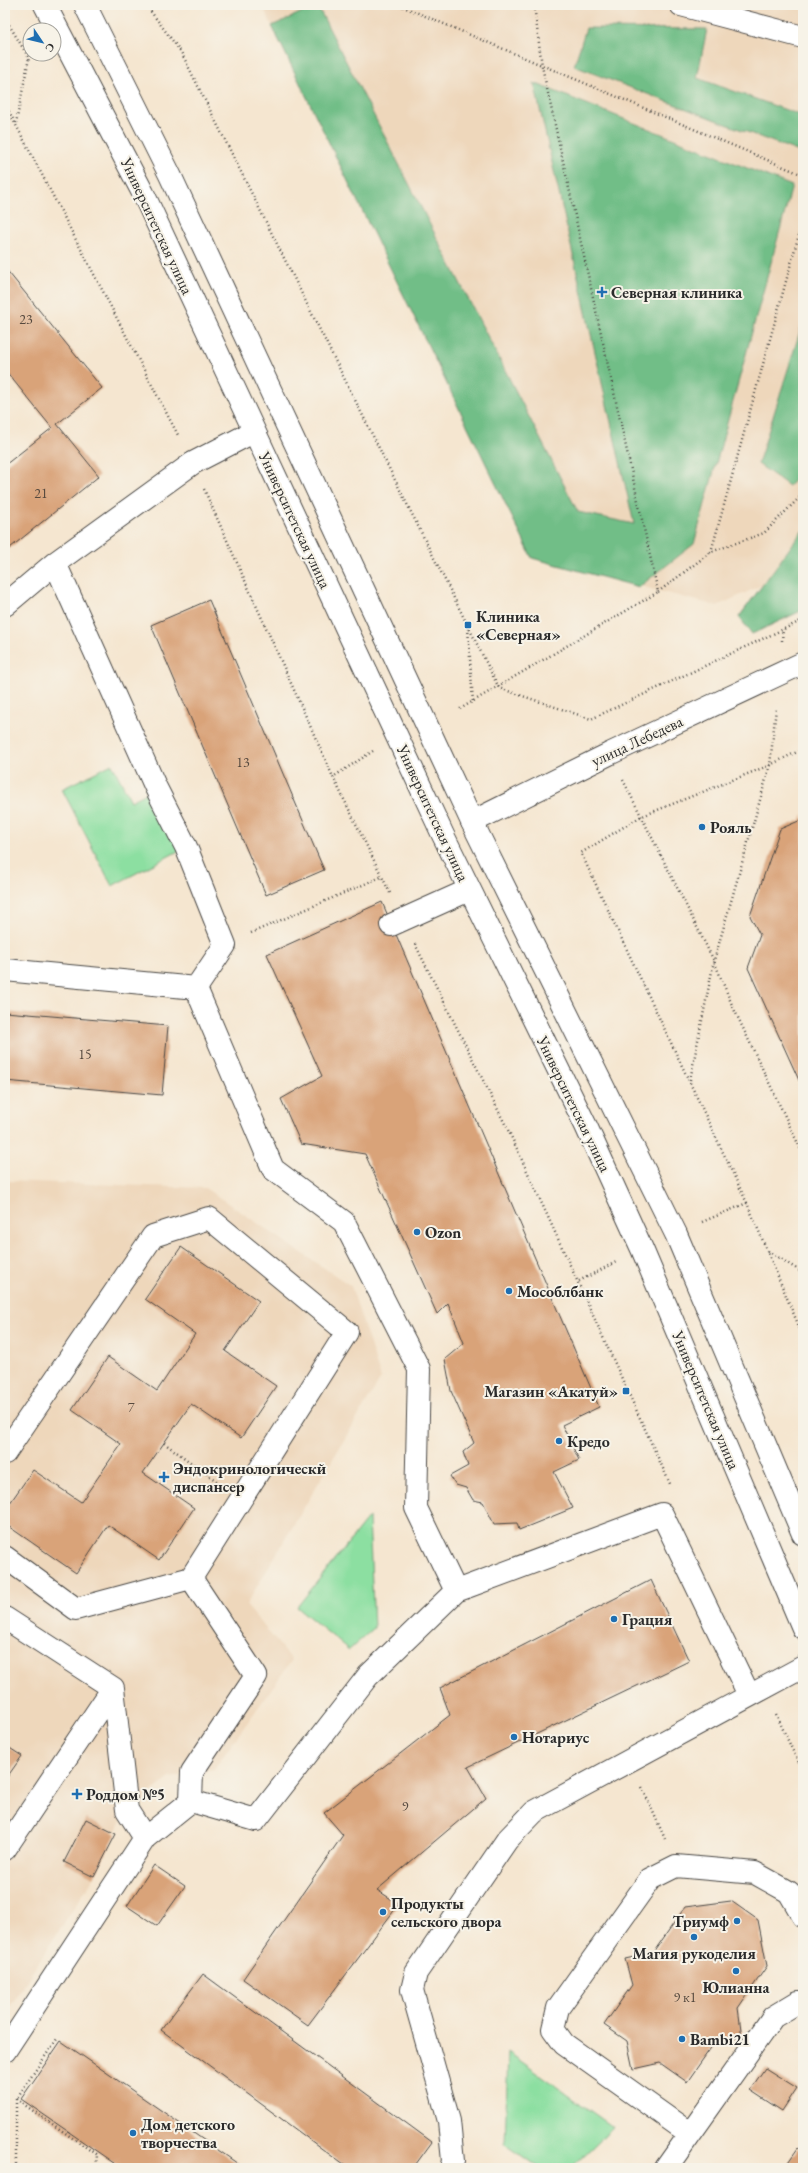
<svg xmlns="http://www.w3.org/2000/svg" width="808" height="2173" font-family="'EB Garamond',serif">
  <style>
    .built { fill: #eed7bb }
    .green { fill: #8cdfa1; stroke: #5c8566 }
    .forest { fill: #71be87; stroke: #4e7459 }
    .building { fill: #d9a379 }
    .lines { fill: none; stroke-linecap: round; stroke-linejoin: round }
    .minor-casing { stroke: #494744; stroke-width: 24 }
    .major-casing { stroke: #494744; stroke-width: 24 }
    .path { stroke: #494744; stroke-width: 2.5; stroke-dasharray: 1 3; stroke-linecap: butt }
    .minor { stroke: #fff; stroke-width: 22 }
    .major { stroke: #fff; stroke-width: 22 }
    .poi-dot { fill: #1f6fb2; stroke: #f7f3e8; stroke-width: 1.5 }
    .labels { text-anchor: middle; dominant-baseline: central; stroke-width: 4; stroke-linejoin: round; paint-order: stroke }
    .number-label { font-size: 14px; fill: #56493e }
    .street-label { font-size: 16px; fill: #2b2b2b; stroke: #f7f3e8 }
    .poi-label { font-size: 16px; font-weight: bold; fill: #2b2b2b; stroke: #f7f3e8; text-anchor: start }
  </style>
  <rect width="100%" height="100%" fill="#f7f3e8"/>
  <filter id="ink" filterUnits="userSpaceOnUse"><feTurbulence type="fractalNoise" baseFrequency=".025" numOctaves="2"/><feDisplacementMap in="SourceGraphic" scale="8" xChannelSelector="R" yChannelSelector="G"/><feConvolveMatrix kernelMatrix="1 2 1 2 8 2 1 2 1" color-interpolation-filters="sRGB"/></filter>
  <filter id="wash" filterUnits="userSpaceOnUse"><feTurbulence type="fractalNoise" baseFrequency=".012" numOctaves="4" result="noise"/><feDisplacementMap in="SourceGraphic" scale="16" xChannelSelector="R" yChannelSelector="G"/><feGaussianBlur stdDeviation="0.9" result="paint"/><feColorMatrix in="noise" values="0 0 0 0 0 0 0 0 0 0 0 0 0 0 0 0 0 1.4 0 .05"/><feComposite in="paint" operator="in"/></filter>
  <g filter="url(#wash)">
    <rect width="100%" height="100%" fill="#f5e6d0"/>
    <path class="built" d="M262,5H803V566L717,606L532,558Z
      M5,1181L205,1188L351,1286L381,1378L246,1605L292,1660L214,1769L170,1778L127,1810L94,1877L5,2014Z"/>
    <path class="green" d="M112,764L131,801L156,788L186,847L112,886L62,789Z
      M369,1517L374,1628L349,1650L297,1607Z
      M508,2052L613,2127L571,2168H539L505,2144Z"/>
    <path class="forest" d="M317,5L578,512L634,524L534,83L792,186L694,544L639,587L532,558L272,26Z
      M586,28L707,29L697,78L803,116L802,153L574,66Z
      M803,322V471L789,486L758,464Z
      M803,530V610L752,634L739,617Z"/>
    <g id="blocks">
      <path class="building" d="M5,268L102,388L57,424L99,476L5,552V465L52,428L5,370Z
        M209,600L324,870L266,895L151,625Z
        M803,814V1089L748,968L760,935L750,916L780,829L801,820Z
        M382,902L599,1407L562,1425L579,1460L554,1472L573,1508L519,1530L517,1523L494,1524L483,1502L473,1500L466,1488L456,1485L450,1476L468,1466L463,1452L474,1443L451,1391L445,1359L464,1343L448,1303L437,1314L365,1154L301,1144L281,1099L322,1076L267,954Z
        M5,1012L168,1026L162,1095L5,1081Z
        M181,1247L259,1301L225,1351L276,1386L241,1438L191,1404L143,1473L194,1508L159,1560L108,1525L76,1573L5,1524V1510L33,1470L81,1502L121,1444L72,1410L108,1357L157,1391L195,1334L145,1299Z
        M651,1580L689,1661L468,1767L486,1798L377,1890L399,1904L308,2025L243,1979L343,1835L324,1813L450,1715L440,1688Z
        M5,1745L22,1756L5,1780Z
        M86,1819L116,1834L94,1877L64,1862Z
        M154,1865L185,1886L157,1926L127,1906Z
        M731,1901L758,1920L767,1966L738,2008L742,2037L715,2042L687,2082L660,2063L633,2069L627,2041L604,2025L632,1985L625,1959L653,1953L685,1907Z
        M203,1974L432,2142L413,2168H348L161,2030Z
        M61,2041L244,2168H121L21,2099Z
        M765,2068L797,2088L782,2111L750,2090Z
        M798,2148L803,2151V2168H784Z"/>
    </g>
  </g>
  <g filter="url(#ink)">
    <use href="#blocks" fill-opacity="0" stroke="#494744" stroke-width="1"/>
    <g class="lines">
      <g class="minor-casing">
        <path id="minor" d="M681,5L803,37
          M5,605L55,563
          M472,822L609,754L803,663
          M391,925L469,890
          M5,970L196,988L225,945L186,847L156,788L55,563L193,463L253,432
          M196,988L273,1169L344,1222L419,1369L416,1508L456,1591
          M5,1453L153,1236L209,1218L347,1332L191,1578L76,1609L5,1557
          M5,1618L113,1688L127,1810L145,1838
          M191,1801L192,1772L256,1676L191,1578
          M5,1849L113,1688
          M5,2051L145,1838L191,1801L256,1820L368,1676L456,1591L662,1514L749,1695
          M689,2133L564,2044L553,2029L558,2008L650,1879L676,1866L755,1873L789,1892L803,1916
          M451,2168L453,2161L449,2121L412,1990L416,1973L507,1840L534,1812L803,1667
          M666,2168L773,2017L798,2002H803"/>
      </g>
      <g class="major-casing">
        <path id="major" d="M45,5L143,193L443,835L586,1126L642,1249L803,1628
          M85,5L170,175L472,822L676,1234L803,1534"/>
      </g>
      <path class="path" d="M146,5L181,52L499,688L591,719L803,620
        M399,5L803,175
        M5,18L29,58L16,123
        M5,104L179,437
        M204,489L333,777
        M711,552L803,220
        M658,592L711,552L764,533L803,494
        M468,628L473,703
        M782,641L783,629
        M460,709L658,592L542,66L534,5
        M373,751L333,777L390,893
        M623,780L714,961L732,1005L803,1154
        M251,933L381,877
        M415,944L511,1136L671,1486
        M690,1080L714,961L770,765L776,708
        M747,1203L581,853L640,817L770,765L803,749
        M702,1222L747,1203L803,1336
        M768,1251L803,1273
        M579,1281L616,1262
        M164,1443L218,1482
        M776,1714L803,1773
        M642,1787L665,1839
        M16,2099L97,2155L96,2168
        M16,2168V2099L57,2039"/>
      <use href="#minor" class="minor"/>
      <use href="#major" class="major"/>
    </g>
  </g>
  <g class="poi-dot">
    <path d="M600 286h4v4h4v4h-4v4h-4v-4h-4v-4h4z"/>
    <rect x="464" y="621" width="8" height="8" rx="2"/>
    <circle cx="702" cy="827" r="4"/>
    <circle cx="417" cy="1232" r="4"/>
    <circle cx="509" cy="1291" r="4"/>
    <rect x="622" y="1387" width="8" height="8" rx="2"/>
    <circle cx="559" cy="1441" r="4"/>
    <path d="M162 1471h4v4h4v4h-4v4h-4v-4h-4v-4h4z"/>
    <circle cx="614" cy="1619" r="4"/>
    <circle cx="514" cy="1737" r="4"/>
    <path d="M75 1788h4v4h4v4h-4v4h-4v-4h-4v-4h4z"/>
    <circle cx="383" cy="1912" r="4"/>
    <circle cx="737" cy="1921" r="4"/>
    <circle cx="694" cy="1937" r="4"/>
    <circle cx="736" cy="1971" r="4"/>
    <circle cx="682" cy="2039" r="4"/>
    <circle cx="133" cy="2133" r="4"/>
  </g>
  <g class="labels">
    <g class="number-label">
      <text x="26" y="319">23</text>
      <text x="41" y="493">21</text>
      <text x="243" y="762">13</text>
      <text x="85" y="1054">15</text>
      <text x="131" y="1407">7</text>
      <text x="405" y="1806">9</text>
      <text x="685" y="1997">9 к1</text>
    </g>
    <g class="street-label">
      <text transform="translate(157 226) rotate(65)">Университетская улица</text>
      <text transform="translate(295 520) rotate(65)">Университетская улица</text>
      <text transform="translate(637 741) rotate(-25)">улица Лебедева</text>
      <text transform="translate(433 813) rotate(65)">Университетская улица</text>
      <text transform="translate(574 1104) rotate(64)">Университетская улица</text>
      <text transform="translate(706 1400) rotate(67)">Университетская улица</text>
    </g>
    <g class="poi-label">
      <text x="611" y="292">Северная клиника</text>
      <text x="476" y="616">Клиника<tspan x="476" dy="18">«Северная»</tspan></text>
      <text x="710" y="827">Рояль</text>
      <text x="425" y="1232">Ozon</text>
      <text x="517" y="1291">Мособлбанк</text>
      <text x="618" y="1391" text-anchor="end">Магазин «Акатуй»</text>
      <text x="567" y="1441">Кредо</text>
      <text x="173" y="1468">Эндокринологическй<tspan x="173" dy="18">диспансер</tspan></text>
      <text x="622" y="1619">Грация</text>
      <text x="522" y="1737">Нотариус</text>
      <text x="86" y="1794">Роддом №5</text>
      <text x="391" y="1903">Продукты<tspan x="391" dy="18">сельского двора</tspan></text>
      <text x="729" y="1921" text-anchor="end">Триумф</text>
      <text x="694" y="1953" text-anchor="middle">Магия рукоделия</text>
      <text x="736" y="1987" text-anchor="middle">Юлианна</text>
      <text x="690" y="2039">Bambi21</text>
      <text x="141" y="2124">Дом детского<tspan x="141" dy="18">творчества</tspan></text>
    </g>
  </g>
  <rect width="808" height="2173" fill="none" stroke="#f7f3e8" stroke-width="20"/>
  <g transform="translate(42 42) rotate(125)"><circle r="19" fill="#f7f3e8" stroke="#a5a39c"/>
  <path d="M0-3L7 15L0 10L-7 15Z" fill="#1f6fb2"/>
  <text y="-6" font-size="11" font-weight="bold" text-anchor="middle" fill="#2b2b2b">С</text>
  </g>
</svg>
